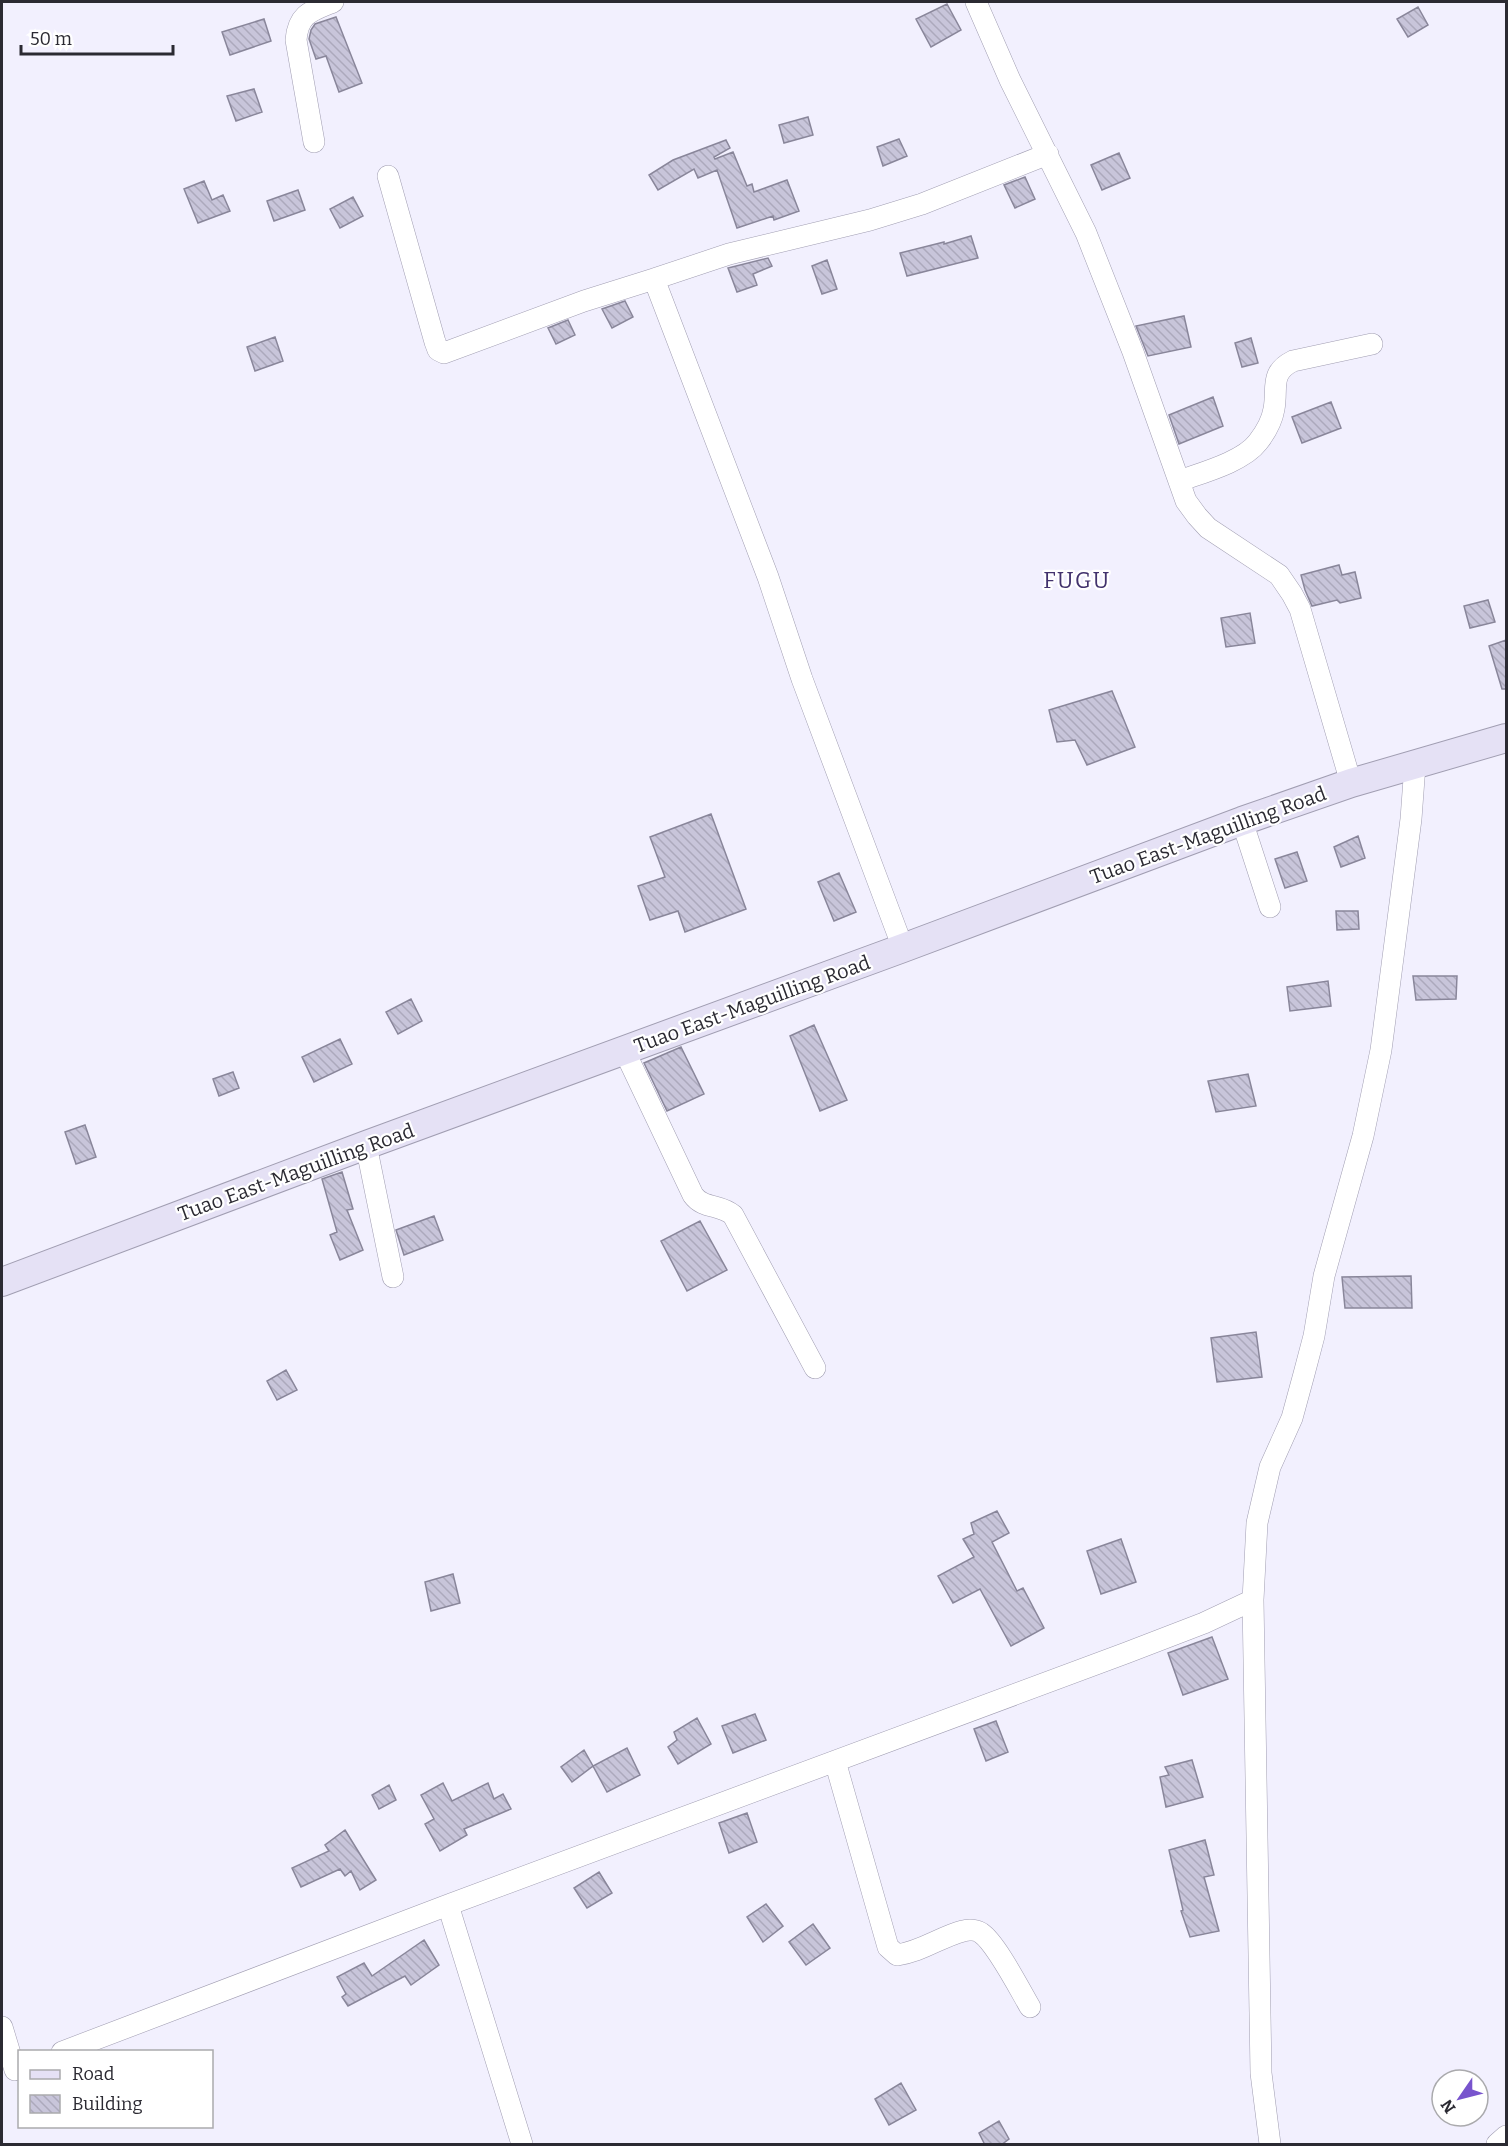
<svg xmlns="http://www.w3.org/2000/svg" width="1508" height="2146" font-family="Bitter,serif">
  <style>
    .building { fill: url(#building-back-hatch); stroke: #89869a; stroke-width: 1.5 }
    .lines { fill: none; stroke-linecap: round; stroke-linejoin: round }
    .minor-casing { stroke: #a19eb2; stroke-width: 22 }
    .secondary-casing { stroke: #a19eb2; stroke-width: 30 }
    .minor { stroke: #fff; stroke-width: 21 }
    .secondary { stroke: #e5e1f5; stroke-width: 28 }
    .labels { text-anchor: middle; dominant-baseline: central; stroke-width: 4.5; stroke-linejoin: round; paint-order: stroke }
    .street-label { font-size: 20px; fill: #2b2a32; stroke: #fff }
    .quarter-label { font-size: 22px; letter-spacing: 1.5px; fill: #42326d; stroke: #fff }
  </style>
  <defs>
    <pattern id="building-back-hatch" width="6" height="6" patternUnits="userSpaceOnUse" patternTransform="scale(1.5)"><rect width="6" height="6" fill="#c8c5da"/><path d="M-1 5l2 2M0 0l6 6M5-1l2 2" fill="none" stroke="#aca9bc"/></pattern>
  </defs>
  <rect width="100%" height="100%" fill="#f2f0fe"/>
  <path class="building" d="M947,4L961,30L931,47L916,19Z
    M1418,7L1428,25L1408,37L1397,19Z
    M336,17L362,83L339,92L326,56L316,59L309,39L311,30L315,24Z
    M264,19L271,41L230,55L222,32Z
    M254,89L262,112L236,121L227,96Z
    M808,117L813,135L784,143L779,125Z
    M899,139L907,156L883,166L877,147Z
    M726,140L730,148L714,157L715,159L733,152L747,186L752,184L754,192L787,180L799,211L774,220L773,216L737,228L717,170L698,178L694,169L658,190L649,175L673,160Z
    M1119,153L1130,178L1102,190L1091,165Z
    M1025,177L1035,199L1015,208L1004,185Z
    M204,181L212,200L223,195L230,211L198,223L184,189Z
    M298,190L305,210L274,221L267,201Z
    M353,197L363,216L340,228L330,209Z
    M971,236L978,258L907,276L900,253L944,242V244Z
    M768,258L772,266L753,274L757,285L737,292L728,268Z
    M827,260L837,289L822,294L812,266Z
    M625,301L633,317L612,328L602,309Z
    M1184,316L1191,347L1148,356L1136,326Z
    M568,320L575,335L556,344L548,328Z
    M275,337L283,361L255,371L247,347Z
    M1251,338L1258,363L1242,367L1235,343Z
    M1213,397L1223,426L1179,444L1169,415Z
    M1331,402L1341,428L1302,443L1292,417Z
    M1339,565L1342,575L1355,572L1361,598L1340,603L1337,600L1312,606L1305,590L1301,575Z
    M1488,600L1495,622L1470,628L1464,606Z
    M1250,613L1255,643L1226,647L1221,618Z
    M1506,640V689H1502L1489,646Z
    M1112,691L1135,747L1087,765L1075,740L1057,742L1049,710Z
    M711,814L746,909L685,932L678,911L650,920L638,886L665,877L650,837Z
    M1358,836L1365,858L1341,867L1334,847Z
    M1297,852L1307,881L1285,888L1275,859Z
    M839,873L856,912L834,921L818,882Z
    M1336,911H1358L1359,929L1337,930Z
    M1413,976H1457L1456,999L1416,1000Z
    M1328,981L1331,1006L1290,1011L1287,987Z
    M411,999L422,1021L398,1034L386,1012Z
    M814,1025L847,1100L820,1111L790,1036Z
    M340,1039L352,1064L314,1082L302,1057Z
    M681,1047L704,1094L667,1111L644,1063Z
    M233,1072L239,1088L219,1096L213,1079Z
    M1248,1074L1256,1106L1216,1112L1208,1081Z
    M85,1125L96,1157L76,1164L65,1132Z
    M342,1172L353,1209L347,1210L363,1250L340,1260L330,1235L337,1232L322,1179Z
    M434,1216L443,1240L404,1255L396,1230Z
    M700,1221L727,1270L687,1291L661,1241Z
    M1411,1276L1412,1308H1345L1342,1277Z
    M1256,1332L1262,1377L1217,1382L1211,1338Z
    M286,1370L297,1390L277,1400L267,1381Z
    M997,1511L1009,1533L992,1542L1017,1591L1023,1588L1044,1628L1011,1646L980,1589L953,1603L938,1576L974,1557L963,1539L974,1534L971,1523Z
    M1121,1539L1136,1582L1101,1594L1087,1551Z
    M453,1574L460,1603L431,1611L425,1582Z
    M1212,1637L1228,1679L1183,1695L1168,1653Z
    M755,1714L766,1740L733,1753L722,1726Z
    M697,1718L711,1744L678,1764L668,1747L677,1740L674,1732Z
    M996,1721L1008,1752L986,1761L974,1729Z
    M627,1748L640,1775L607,1792L593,1766Z
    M584,1750L593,1766L572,1782L561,1767Z
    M1192,1760L1203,1797L1166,1807L1160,1777L1169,1775L1165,1767Z
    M443,1783L452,1801L488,1783L494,1799L503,1794L511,1809L464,1829L467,1835L440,1851L425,1824L434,1819L421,1795Z
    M389,1785L396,1800L379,1809L372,1795Z
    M747,1813L757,1842L729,1853L719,1823Z
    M345,1830L376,1880L360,1890L351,1871L345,1876L340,1869L301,1887L292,1868L329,1851L325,1845Z
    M1205,1840L1214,1875L1204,1877L1219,1931L1190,1937L1181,1911L1183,1910L1169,1850Z
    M599,1872L612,1893L587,1908L574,1888Z
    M766,1904L783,1926L763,1942L747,1917Z
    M813,1924L830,1948L806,1965L789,1942Z
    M424,1940L439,1965L411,1985L405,1976L348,2006L342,1997L346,1994L337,1977L364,1963L372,1976Z
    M901,2083L916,2110L889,2125L875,2099Z
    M999,2121L1009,2139L1001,2145H985L979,2133Z"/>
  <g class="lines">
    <g class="minor-casing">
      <path id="minor" d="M976,2L1010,80L1086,233L1133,352L1186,501L1197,516L1208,528L1279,575L1292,594L1300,609L1351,783
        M314,142L296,40C298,14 311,11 333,2
        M388,176L435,342L438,350L444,353L584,301L654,279
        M1179,481C1201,473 1243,462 1258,442C1265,433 1272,421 1274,409C1278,388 1269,373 1293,361L1372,344
        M1242,821L1270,907
        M903,948L802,679L768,577L654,279L729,254L870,220L922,204L1048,154
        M624,1050L693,1195C703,1209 720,1204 733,1215L815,1368
        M366,1145L393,1277
        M835,1761L888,1947L897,1955C921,1952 940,1937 963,1931C969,1929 977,1930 981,1933C996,1943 1020,1990 1030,2007
        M448,1905L522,2144
        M2,2027L15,2070
        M62,2052L448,1905L1126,1653L1204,1623L1253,1600
        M1270,2144L1261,2073L1253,1600L1257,1523L1270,1467L1292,1418L1304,1374L1314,1336L1324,1276L1363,1136L1381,1050L1411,819L1415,765
        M1497,2144L1506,2136"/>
    </g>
    <g class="secondary-casing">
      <path id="secondary" d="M2,1282L366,1145L903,948L1242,821L1351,783L1506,738"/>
    </g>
    <use href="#minor" class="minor"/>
    <use href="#secondary" class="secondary"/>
  </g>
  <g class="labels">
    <g class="street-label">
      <text transform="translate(1208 835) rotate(-20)">Tuao East-Maguilling Road</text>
      <text transform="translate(752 1004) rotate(-20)">Tuao East-Maguilling Road</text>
      <text transform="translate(296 1172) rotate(-20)">Tuao East-Maguilling Road</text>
    </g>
    <g class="quarter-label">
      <text x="1077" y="580">FUGU</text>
    </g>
  </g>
  <rect width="1508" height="2146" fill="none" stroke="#2b2a32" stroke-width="6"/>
  <rect x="18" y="2050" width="195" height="78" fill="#ffffff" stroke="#aaaaad" stroke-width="1.5"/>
  <rect x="30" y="2070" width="30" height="9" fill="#e5e1f5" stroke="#aaaaad" stroke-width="1.5"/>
  <text x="72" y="2080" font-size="18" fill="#2b2a32">Road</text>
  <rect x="30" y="2095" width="30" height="18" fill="url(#building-back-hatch)" stroke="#aaaaad" stroke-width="1.5"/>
  <text x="72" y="2110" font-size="18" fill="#2b2a32">Building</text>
  <g transform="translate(1460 2098) rotate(235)"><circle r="28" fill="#ffffff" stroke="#aaaaad" stroke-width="1.5"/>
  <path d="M0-4.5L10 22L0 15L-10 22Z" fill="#7854cd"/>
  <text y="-9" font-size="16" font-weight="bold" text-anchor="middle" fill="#2b2a32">N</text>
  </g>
  <path d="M21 45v9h152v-9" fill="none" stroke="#2b2a32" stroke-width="3"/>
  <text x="30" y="45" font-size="18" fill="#2b2a32" stroke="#ffffff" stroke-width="4.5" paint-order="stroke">50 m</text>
</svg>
